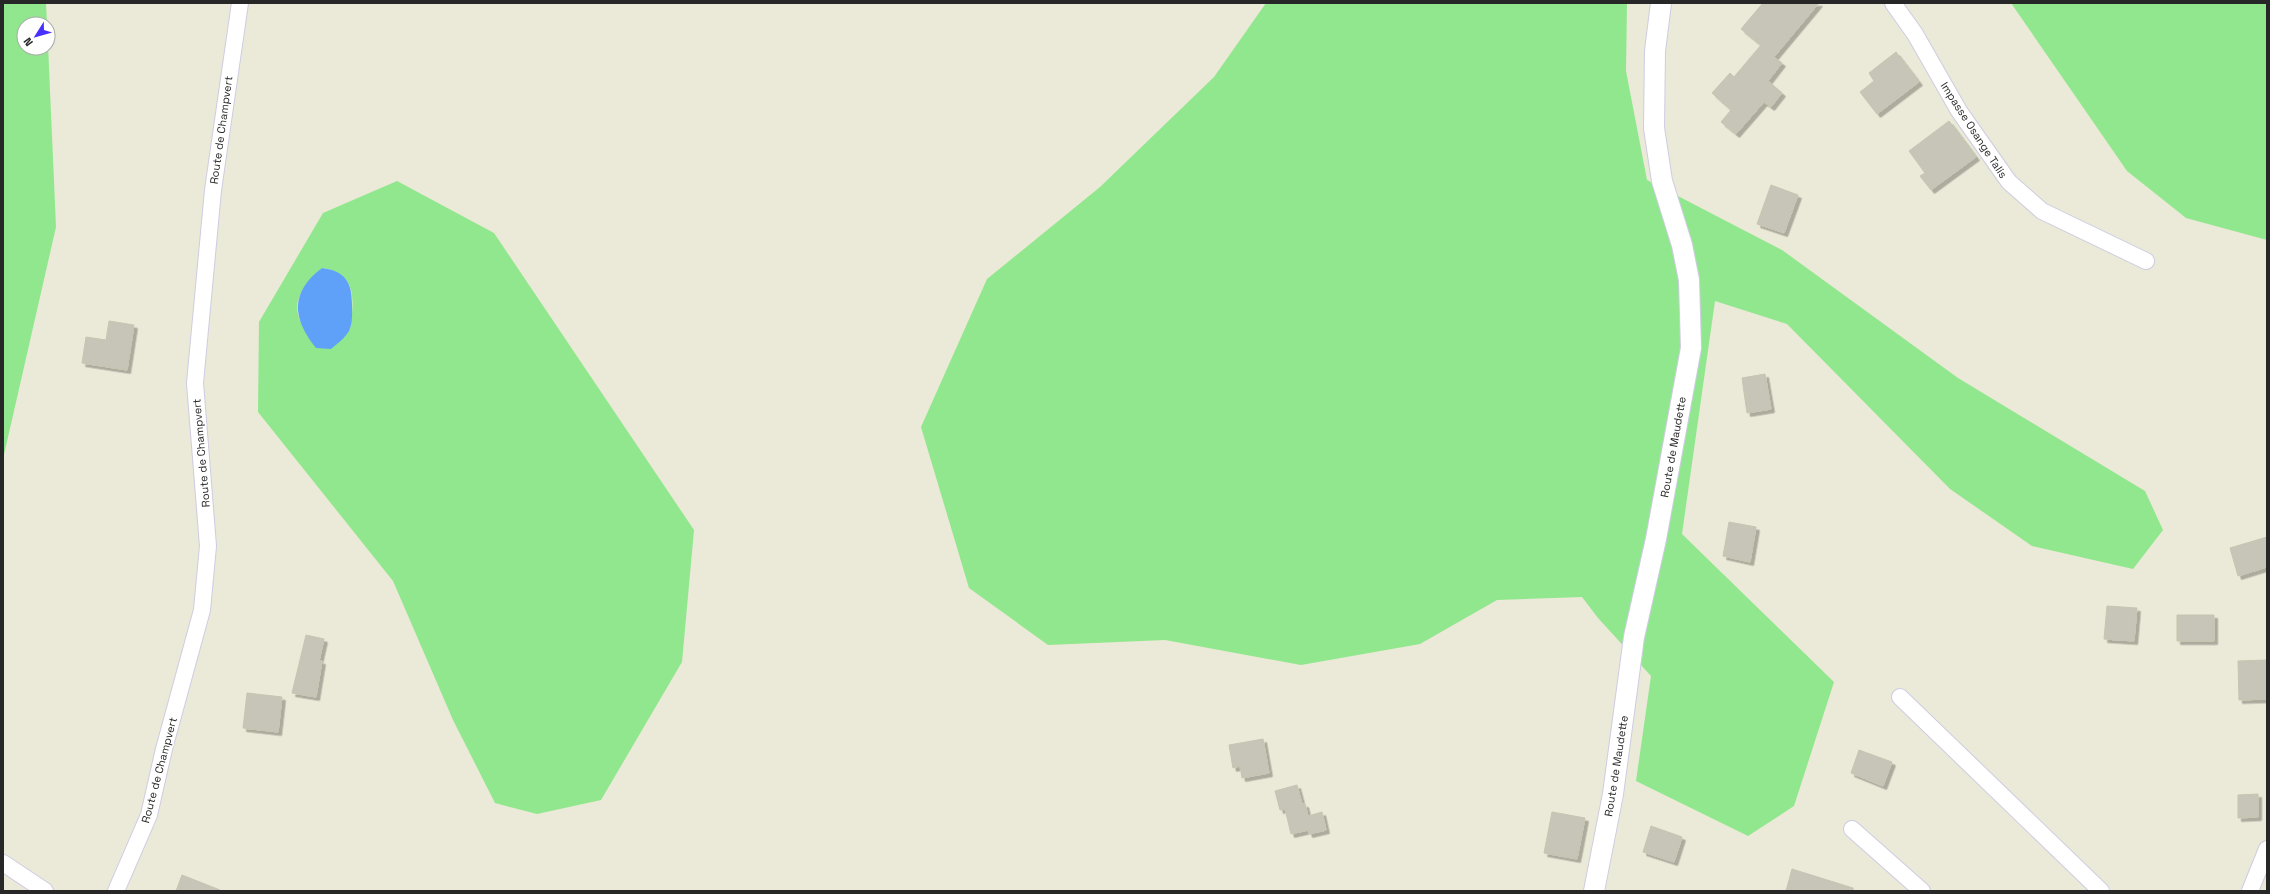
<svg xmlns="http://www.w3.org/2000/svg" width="2270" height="894" font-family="'Space Grotesk',sans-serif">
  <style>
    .green { fill: #91e78e; fill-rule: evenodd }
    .water { fill: #5fa1f8 }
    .building { fill: #c6c5b7; stroke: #c6c5b1; filter: url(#shadow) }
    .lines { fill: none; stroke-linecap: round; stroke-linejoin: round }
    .minor-casing { stroke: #cfcce2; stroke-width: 18 }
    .tertiary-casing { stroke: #cfcce2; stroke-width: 22 }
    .minor { stroke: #fff; stroke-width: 16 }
    .tertiary { stroke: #fff; stroke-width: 20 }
    .labels { text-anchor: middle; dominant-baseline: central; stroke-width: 3; stroke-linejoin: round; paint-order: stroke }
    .street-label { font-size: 11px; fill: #272727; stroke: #fff }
  </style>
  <defs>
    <filter id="shadow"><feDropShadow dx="3.5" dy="3.5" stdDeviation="0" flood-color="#0004"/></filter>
  </defs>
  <rect width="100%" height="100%" fill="#ebe9d7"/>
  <path class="green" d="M3,3H46L47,24H24V48H48V45L56,227L3,459Z
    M1266,3H1627L1626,71L1647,180L1782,250L1958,378L2145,491L2163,530L2133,569L2032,546L1950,489L1787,324L1715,301L1682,534L1834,682L1794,806L1748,836L1636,781L1651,676L1598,618L1582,597L1497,600L1420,644L1301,665L1165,640L1048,645L969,588L921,427L987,279L1100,187L1214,77Z
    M2011,3H2267V240L2186,218L2127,171Z
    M397,181L494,233L694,530L682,662L601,800L537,814L495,803L453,720L393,581L258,412L259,322L323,213ZM322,268C358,273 354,301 350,329L301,323C290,299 306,283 322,268Z"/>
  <path class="water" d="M322,268C345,271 352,282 352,304C352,312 353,323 349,331C344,339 338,343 331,349L316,348C292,318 290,292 322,268Z"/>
  <path class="building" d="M1763,3H1819L1774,57L1782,63L1768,81L1782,93L1771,107L1764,102L1736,134L1721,122L1731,110L1712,93L1730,73L1734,77L1761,45L1741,29Z
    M1896,52L1919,82L1877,114L1860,92L1874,81L1869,73Z
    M1949,121L1976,157L1931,190L1920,176L1925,173L1909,151Z
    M1771,185L1798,195L1784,233L1757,224Z
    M109,321L134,325L127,370L82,363L86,337L106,340Z
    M1765,374L1771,409L1747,413L1742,378Z
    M1729,522L1756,527L1750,562L1723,556Z
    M2267,537V567L2238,576L2230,548Z
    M2107,606L2137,608L2134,641L2104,639Z
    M2177,615H2214V641H2177Z
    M306,635L324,639L319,661H322L316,697L292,693Z
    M2267,660V699L2239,700L2238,661Z
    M247,693L282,697L278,732L243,728Z
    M1263,739L1269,773L1242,778L1240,766L1233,768L1229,745Z
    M1859,750L1892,762L1883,786L1851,773Z
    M1297,785L1302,804H1305L1308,816L1322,812L1326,830L1309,834L1308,830L1291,834L1285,809L1280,810L1275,791Z
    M2258,794V817L2238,818V795Z
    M1552,812L1585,818L1577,859L1544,853Z
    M1651,826L1682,837L1674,862L1643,852Z
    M1792,869L1853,888V891H1786Z
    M182,875L220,890V891H176Z"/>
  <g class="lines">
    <g class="minor-casing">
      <path id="minor" d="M1893,3L1915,34L1959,111L2009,182L2042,211L2146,261
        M1900,697L2101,891
        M1852,829L1922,891
        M3,863L45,891
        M116,891L149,815L164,749L202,610L208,546L195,383L213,190L240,3
        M2250,891L2267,849"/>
    </g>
    <g class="tertiary-casing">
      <path id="tertiary" d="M1594,891L1613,794L1634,637L1656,539L1691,348L1689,280L1682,245L1662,181L1654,128L1655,51L1661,3"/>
    </g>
    <use href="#minor" class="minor"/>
    <use href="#tertiary" class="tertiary"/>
  </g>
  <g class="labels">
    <g class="street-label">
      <text transform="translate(221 130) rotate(-82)">Route de Champvert</text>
      <text transform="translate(1974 130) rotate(57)">Impasse Osange Talis</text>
      <text transform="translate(1673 447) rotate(-80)">Route de Maudette</text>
      <text transform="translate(201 453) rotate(-95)">Route de Champvert</text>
      <text transform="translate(1616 766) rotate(-81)">Route de Maudette</text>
      <text transform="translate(159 770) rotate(-75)">Route de Champvert</text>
    </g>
  </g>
  <rect width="2270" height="894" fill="none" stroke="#272727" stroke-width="8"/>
  <g transform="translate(36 36) rotate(233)"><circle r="19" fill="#ffffff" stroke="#a9a9a9"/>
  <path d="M0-3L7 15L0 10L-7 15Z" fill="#4830ff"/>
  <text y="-6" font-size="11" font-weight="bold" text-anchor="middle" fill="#272727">N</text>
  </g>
</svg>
